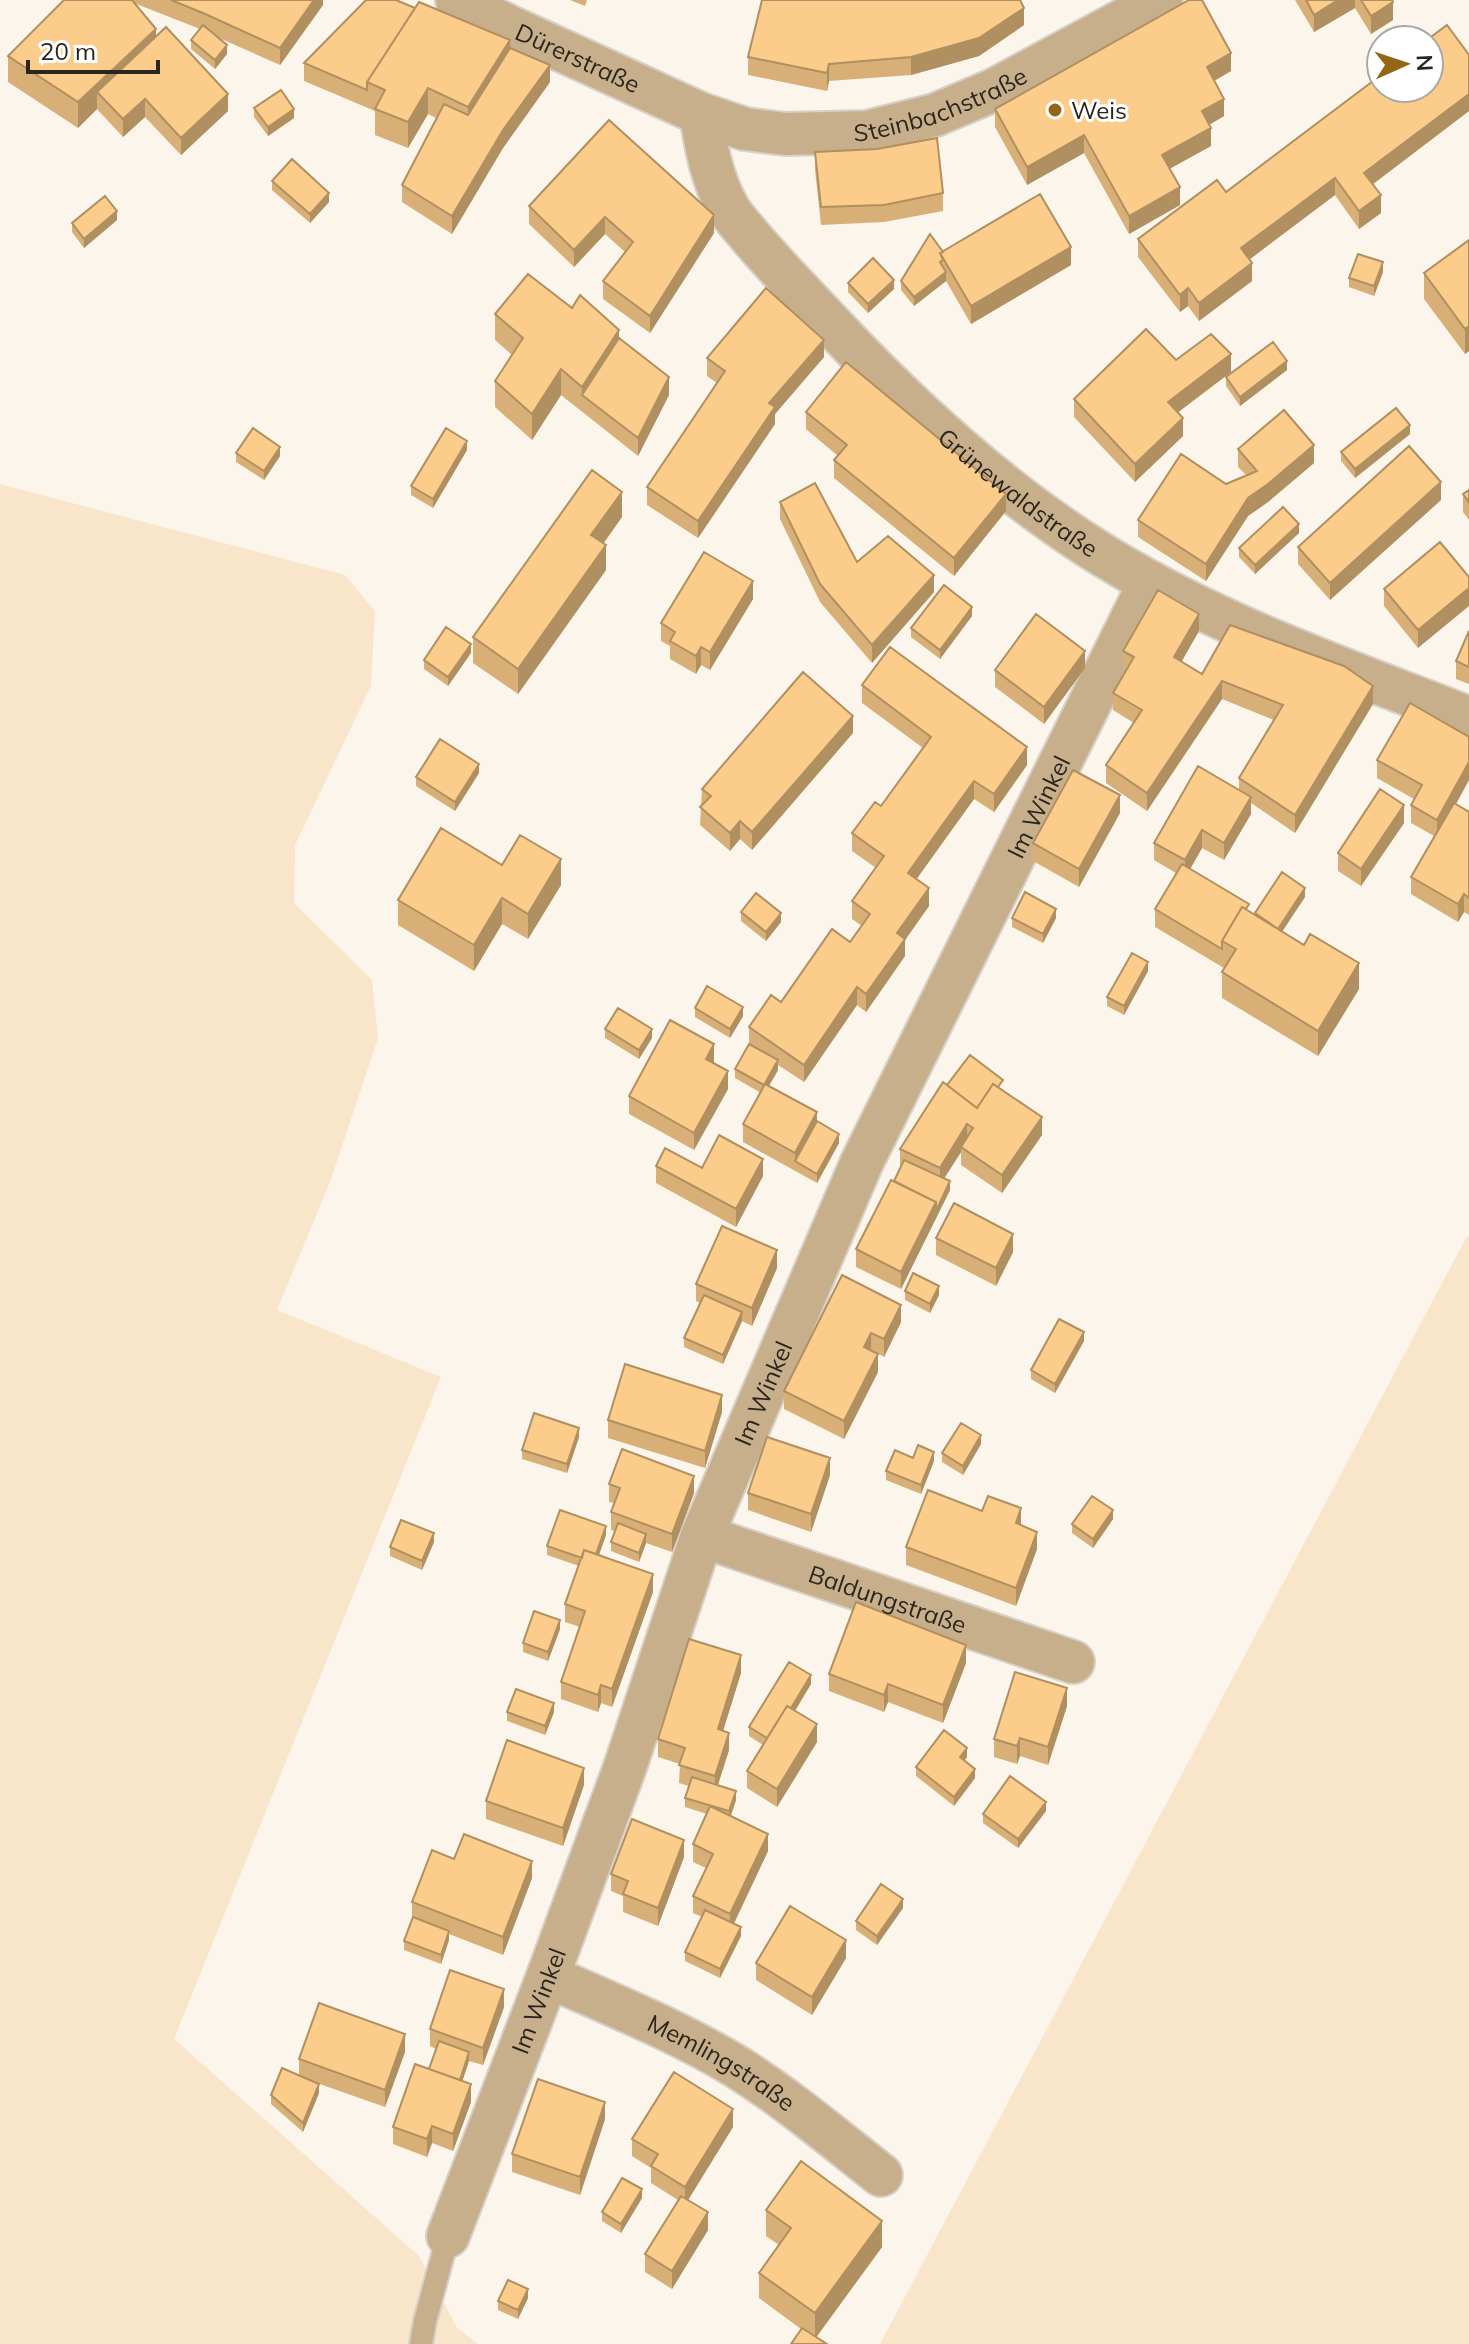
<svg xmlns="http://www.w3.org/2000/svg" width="1469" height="2344" font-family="Mulish,sans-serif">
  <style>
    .green { fill: #f9e5c9 }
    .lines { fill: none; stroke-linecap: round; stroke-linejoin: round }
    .lane-casing { stroke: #d6d0c6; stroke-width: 26 }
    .street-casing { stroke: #d6d0c6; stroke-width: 46 }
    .lane { stroke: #c8af8c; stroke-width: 22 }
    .street { stroke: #c8af8c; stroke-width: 42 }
    .wall { fill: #d8af77 }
    .shaded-wall { fill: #b08f61 }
    .building { fill: #fbcc8a; stroke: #b08f61; stroke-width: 2 }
    .poi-dot { fill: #956715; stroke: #fff; stroke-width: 3 }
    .labels { text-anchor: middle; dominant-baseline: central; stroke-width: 6; stroke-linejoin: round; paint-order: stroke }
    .street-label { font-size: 24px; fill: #2b251c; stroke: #fff }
    .poi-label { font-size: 24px; fill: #2b251c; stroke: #fff; text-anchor: start }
  </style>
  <rect width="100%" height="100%" fill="#fcf5eb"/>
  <path class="green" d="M0,484L345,575L375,611L371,686L295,845L294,903L372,980L378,1038L330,1182L277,1310L441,1377L174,2039L419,2256L457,2328L478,2344H0Z
    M1467,1236L1469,1237V2344H880Z"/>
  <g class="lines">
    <g class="lane-casing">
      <path id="lane" d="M421,2344L425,2321L448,2236"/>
    </g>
    <g class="street-casing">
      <g id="street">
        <path id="s1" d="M457,0L508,26L701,114L745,129L786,134L867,132L935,115L994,90L1161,0"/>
        <path id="s2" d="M701,114C706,146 711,177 727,206C732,217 742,226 749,235C775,266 804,295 831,324C908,406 999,489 1093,549C1210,623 1341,668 1469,718"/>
        <path id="s3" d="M702,1536L1073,1662"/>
        <path id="s4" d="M548,1976C612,2005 678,2031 737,2067C788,2099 834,2138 881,2175"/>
        <path id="s5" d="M448,2236L548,1976L625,1767L702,1536L862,1162L1150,582"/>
      </g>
    </g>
    <use href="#lane" class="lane"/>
    <use href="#street" class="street"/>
  </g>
  <path class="wall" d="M64,0H323V5L280,65L217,37L227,54L215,69L191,49V40L200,29L134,3L156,37L228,111L181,155L145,117L123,137L97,109L78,128L8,82V56Z
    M570,0H587L585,6Z
    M1295,0H1392L1393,20L1371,34L1355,8L1314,32Z
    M1024,25L979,56L911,75L829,81L827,91L748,75V57Z
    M510,48L550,82L503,148L452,234L402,202V185L436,118L428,114L408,148L375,135V111L304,81V63Z
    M1469,55V111L1372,184L1381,213L1359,229L1335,195L1249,259L1252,281L1199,321L1188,306L1180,312L1138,257V239L1226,192Z
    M1231,71L1214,81L1224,116L1209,125L1211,146L1169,169L1180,205L1129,234L1084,153L1027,185L995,127V109Z
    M254,108L294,118L268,136L254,117Z
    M815,152L943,193V211L884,222L821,225L815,170Z
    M272,181L329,202L310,223L272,190Z
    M529,206L714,233L650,333L603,299V281L625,252L605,234L574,267L529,224Z
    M117,220L84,248L72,232V223Z
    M1469,240V351L1465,354L1424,299V273Z
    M943,252L1071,265L971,324L946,281L914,306L901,290V281Z
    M1383,272L1374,296L1349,287V278Z
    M848,283L894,289L868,313L848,292Z
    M572,308L619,338L669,395L638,456L561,395L532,440L495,407V381L512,355L495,340V314Z
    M824,357L775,414V424L698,538L647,505V487L717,383L707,376V358Z
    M1176,360L1231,372L1178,412L1183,436L1135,482L1074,417V399Z
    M1287,370L1240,406L1226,386V377Z
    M806,412L1006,511L954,576L834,478V460L838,456L806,429Z
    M1410,434L1355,478L1341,461V452Z
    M1238,449L1314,463L1268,502L1248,516L1206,581L1138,537V520L1246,475L1238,467Z
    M467,450L433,508L411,495V486Z
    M236,453L280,456L264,480L236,462Z
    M1469,490V520L1463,512V494Z
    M1441,500L1330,600L1298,564V547Z
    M780,502L857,562L934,592L872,663L820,602L780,519Z
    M622,517L604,543L606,570L518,694L473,663V637Z
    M1299,533L1255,574L1239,557V548Z
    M1440,542L1418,648L1384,606V589Z
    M753,599L710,670L701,665L696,674L670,659V646L661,641V623Z
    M972,616L940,659L911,637V628Z
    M1199,631L1181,661L1202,674L1373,704L1295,833L1251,803V814L1224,860L1202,848L1190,869L1255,915L1305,897L1282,931L1359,989L1318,1056L1222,998V972L1224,968L1155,927V909L1176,873L1154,860V843L1239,790V778L1274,720L1222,699L1147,811L1106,783V765L1134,723L1113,710V693L1126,670L1123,668V651Z
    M1469,631V684L1456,679V661Z
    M471,653L448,686L424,669V660Z
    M1085,668L1044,724L995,687V670Z
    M862,685L1027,765L994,812L974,799L916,879L929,906L905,940V956L866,1012L857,1005L804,1082L778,1065V1070L769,1086L817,1121L839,1143L817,1183L743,1142V1124L761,1093L735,1078V1069L749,1045V1027L781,1002L850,942L862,926L852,919V901L876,868L852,851V833L881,806L923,748L862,703Z
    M853,733L752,850L740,839L730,851L700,825L702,789Z
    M1469,737V780L1456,804L1469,812V915L1464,912L1458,922L1411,894V877L1434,836L1411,823V805L1414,799L1377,778V760Z
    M479,773L455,811L416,786V777Z
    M1120,813L1079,887L1033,861V843Z
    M1404,823L1361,886L1338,871V853Z
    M502,865L561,885L528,939L502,924L474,971L398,925V900Z
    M741,912L781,922L766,941L741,921Z
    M1012,918H1056L1043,943L1012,927Z
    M1148,971L1124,1015L1107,1006V997Z
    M695,1008L743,1016L730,1038L695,1017Z
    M605,1029L652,1038L639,1059L605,1038Z
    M714,1062V1063L728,1089L694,1150L629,1114V1096Z
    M947,1085L1003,1089V1090L1042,1135L1002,1193L961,1165V1152L944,1178L950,1190L901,1289L856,1267V1249L901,1167L900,1166V1149Z
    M656,1166L702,1168L763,1176L736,1227L656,1183Z
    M936,1238L1013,1252L996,1286L936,1255Z
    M777,1268L752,1326L742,1321L723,1364L684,1347V1338L700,1303L696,1301V1284Z
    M842,1275L901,1322L884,1357L871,1350L878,1372L844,1439L784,1409V1391Z
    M905,1291L939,1295L930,1313L905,1300Z
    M1084,1341L1055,1393L1031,1379V1370Z
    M722,1412L705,1468L608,1438V1420Z
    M579,1437L567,1473L522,1459V1450Z
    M981,1444L963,1475L942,1462V1453Z
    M913,1458L934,1461L921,1494L886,1480V1471Z
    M830,1475L811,1532L748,1510V1493Z
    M609,1484L694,1493L672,1552L646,1543L639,1562L611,1551V1542L615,1531L611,1530V1512L614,1503L609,1502Z
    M1113,1519L1093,1548L1072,1533V1524Z
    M606,1535L599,1555L653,1592L612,1707L601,1703L598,1712L561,1699V1682L580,1627L565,1622V1604L579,1566L547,1555V1546Z
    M434,1542L422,1570L390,1556V1547Z
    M906,1547L1037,1549L1016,1606L906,1565Z
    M560,1629L548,1661L523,1652V1643Z
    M966,1663L943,1723L888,1702L884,1712L829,1691V1674Z
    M741,1673L723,1731L729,1750L718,1785L736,1800L731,1816L768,1851L734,1924L741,1936L720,1978L685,1961V1952L702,1917L693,1913V1896L706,1868L693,1862V1844L707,1814L685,1807V1798L689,1786L679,1783L680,1764L658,1757V1739Z
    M811,1684L795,1711L817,1742L777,1807L747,1788V1771L763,1745L749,1736V1727Z
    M1067,1706L1048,1765L1020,1756L1017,1764L994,1757V1739Z
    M507,1712H554L545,1735L507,1721Z
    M967,1757L965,1760L975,1778L954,1806L916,1776V1767Z
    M584,1785L563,1846L486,1819V1801Z
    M1046,1811L1018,1848L983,1823V1814Z
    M684,1857L658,1926L623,1912V1896L611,1891V1874Z
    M454,1859L532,1878L503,1955L449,1934V1940L441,1964L404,1950V1941L412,1920V1902Z
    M903,1908L877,1945L856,1930V1921Z
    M846,1958L812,2015L756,1980V1963Z
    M504,2007L483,2065L469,2061L462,2081L471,2102L453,2151L432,2143L427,2157L393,2144V2127L429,2069L436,2049L430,2046V2029Z
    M405,2052L385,2107L314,2082L319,2093L303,2132L271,2104V2095L299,2075V2059Z
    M605,2119L580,2195L512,2172V2154Z
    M733,2127L688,2200L708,2230L672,2289L645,2272V2254L678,2200L651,2183V2168L632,2156V2139Z
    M642,2198L621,2233L602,2221V2212Z
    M766,2210L882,2247L816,2337L801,2329L759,2298V2273L779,2245L766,2236Z
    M528,2298L518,2319L498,2310V2301Z"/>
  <path class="shaded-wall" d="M314,0H323V5L280,65V48Z
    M1338,0H1355V8L1314,32V15Z
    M1393,2V20L1371,34V16Z
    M1024,8V25L979,56L911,75V57Z
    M156,29V54L97,92V109L78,128V102Z
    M510,40V66L468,132V107Z
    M227,45V54L215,69V60Z
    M1231,53V71L1207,85V67Z
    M829,64V81L827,91V73Z
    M550,65V82L503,148L452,234V216L503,130Z
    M428,88V114L408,148V122Z
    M228,94V111L181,155V138Z
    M1469,94V111L1364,191V173Z
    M145,99V117L123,137V119Z
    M1224,99V116L1202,129V111Z
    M294,109V118L268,136V127Z
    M1211,128V146L1162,173V155Z
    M1084,135V153L1027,185V167Z
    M1335,178V195L1241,266V248Z
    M1180,187V205L1129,234V216Z
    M329,193V202L310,223V214Z
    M1381,195V213L1359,229V211Z
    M117,211V220L84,248V239Z
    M714,215V233L650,333V316Z
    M605,217V234L574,267V250Z
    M1071,247V265L971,324V306Z
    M1383,262V272L1374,296V286Z
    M1252,263V281L1199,321V303Z
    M946,272V281L914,306V297Z
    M894,280V289L868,313V304Z
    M1188,288V306L1180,312V295Z
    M1469,326V351L1465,354V329Z
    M619,330V355L582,395V387Z
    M824,340V357L775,414V424L698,538V521L769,403Z
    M1231,354V372L1168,420V402Z
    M1287,361V370L1240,406V397Z
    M561,369V395L532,440V414Z
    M669,377V395L638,456V438Z
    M1183,418V436L1135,482V464Z
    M1410,425V434L1355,478V469Z
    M467,441V450L433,508V499Z
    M1314,445V463L1268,502L1248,516L1206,581V564L1248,498Z
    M280,447V456L264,480V471Z
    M1441,482V500L1330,600V583Z
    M622,492V517L591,560V535Z
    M1006,494V511L954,576V558Z
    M1299,524V533L1255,574V565Z
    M606,545V570L518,694V669Z
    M934,575V592L872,663V645Z
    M753,581V599L710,670V652Z
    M1469,588V606L1418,648V630Z
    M972,607V616L940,659V650Z
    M1199,614V631L1174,675V657Z
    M471,644V653L448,686V677Z
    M701,647V665L696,674V656Z
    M1085,651V668L1044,724V707Z
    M1222,681V699L1147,811V793Z
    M1373,686V704L1295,833V815Z
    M853,716V733L752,850V832Z
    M1027,747V765L994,812V794Z
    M1469,762V780L1437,838V820Z
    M479,764V773L455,811V802Z
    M974,781V799L908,891V873Z
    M1120,795V813L1079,887V869Z
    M1251,797V814L1224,860V843Z
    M1404,805V823L1361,886V869Z
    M740,821V839L730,851V833Z
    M1202,830V848L1185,878V860Z
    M561,859V885L528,939V914Z
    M929,888V906L905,940V956L866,1012V994L897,933Z
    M1305,888V897L1278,938V929Z
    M1464,894V912L1458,922V904Z
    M502,898V924L474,971V945Z
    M1056,909V918L1043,943V934Z
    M781,913V922L766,941V932Z
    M1148,962V971L1124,1015V1006Z
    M1359,963V989L1318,1056V1031Z
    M857,987V1005L804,1082V1065Z
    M743,1007V1016L730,1038V1029Z
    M652,1029V1038L639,1059V1050Z
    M714,1044V1062L706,1077V1059Z
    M778,1060V1070L764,1094V1085Z
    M728,1071V1089L694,1150V1133Z
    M817,1112V1130L795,1161V1153Z
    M1042,1117V1135L1002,1193V1175Z
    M967,1124V1142L961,1147V1152L940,1185V1168Z
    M839,1134V1143L817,1183V1174Z
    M763,1159V1176L736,1227V1209Z
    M950,1181V1190L901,1289V1272L936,1202Z
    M1013,1234V1252L996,1286V1268Z
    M777,1250V1268L752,1326V1308Z
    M939,1286V1295L930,1313V1304Z
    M901,1305V1322L884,1357V1339Z
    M742,1312V1321L723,1364V1355Z
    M1084,1332V1341L1055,1393V1384Z
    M871,1333V1350L864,1347Z
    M878,1354V1372L844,1439V1421Z
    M722,1395V1412L705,1468V1451Z
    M579,1428V1437L567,1473V1464Z
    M981,1435V1444L963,1475V1466Z
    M934,1452V1461L921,1494V1485Z
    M830,1458V1475L811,1532V1514Z
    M694,1476V1493L672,1552V1534Z
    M1021,1508V1526L1016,1523Z
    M1113,1510V1519L1093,1548V1539Z
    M606,1526V1535L593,1571V1562Z
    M1037,1532V1549L1016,1606V1588Z
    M434,1533V1542L422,1570V1561Z
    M646,1534V1543L639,1562V1553Z
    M653,1574V1592L612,1707V1689Z
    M560,1620V1629L548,1661V1652Z
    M966,1645V1663L943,1723V1705Z
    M741,1655V1673L718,1747V1729Z
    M811,1675V1684L771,1750V1741Z
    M888,1684V1702L884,1712V1695Z
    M601,1685V1703L598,1712V1695Z
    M1067,1688V1706L1048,1765V1747Z
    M554,1703V1712L545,1735V1726Z
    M817,1724V1742L777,1807V1789Z
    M729,1733V1750L715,1794V1776Z
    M1020,1738V1756L1017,1764V1746Z
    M967,1748V1757L960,1766V1757Z
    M584,1768V1785L563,1846V1828Z
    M975,1769V1778L954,1806V1797Z
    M736,1791V1800L729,1820V1811Z
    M1046,1802V1811L1018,1848V1839Z
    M768,1834V1851L730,1931V1914Z
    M684,1840V1857L658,1926V1908Z
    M532,1861V1878L503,1955V1937Z
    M903,1899V1908L877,1945V1936Z
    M741,1927V1936L720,1978V1969Z
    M449,1931V1940L441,1964V1955Z
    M846,1940V1958L812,2015V1997Z
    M504,1989V2007L483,2065V2048Z
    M405,2034V2052L385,2107V2090Z
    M469,2052V2061L457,2097V2088Z
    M319,2084V2093L303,2132V2123Z
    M471,2084V2102L453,2151V2134Z
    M605,2102V2119L580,2195V2177Z
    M733,2109V2127L685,2205V2187Z
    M432,2126V2143L427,2157V2139Z
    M642,2189V2198L621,2233V2224Z
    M708,2212V2230L672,2289V2271Z
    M882,2221V2247L815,2339V2313Z
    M528,2289V2298L518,2319V2310Z"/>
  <path class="building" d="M64,0H132L156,29L78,102L8,56Z
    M171,0H314L280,48L203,13Z
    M366,0H396L415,8L367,82V90L304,63Z
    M762,0H1020L1024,8L979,38L911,57L829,64L827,73L748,57Z
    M1189,0H1202L1231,53L1207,67L1224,99L1202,111L1211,128L1162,155L1180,187L1129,216L1084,135L1027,167L995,109Z
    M1306,0H1338L1314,15Z
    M1361,0H1392L1393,2L1371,16Z
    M419,2L510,40L468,107L428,88L408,122L375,109L385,90L367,82Z
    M203,25L227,45L215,60L191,40Z
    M1447,25L1469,55V94L1364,173L1381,195L1359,211L1335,178L1241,248L1252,263L1199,303L1188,288L1180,295L1138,239L1217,180L1226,192L1381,75V88H1429V40H1427Z
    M166,27L228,94L181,138L145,99L123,119L97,92Z
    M510,48L550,65L503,130L452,216L402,185L444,104L468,115Z
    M281,90L294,109L268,127L254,108Z
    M609,120L714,215L650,316L603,281L633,242L605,217L574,250L529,206Z
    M937,138L943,193L884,205L821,207L815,152L877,149Z
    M292,159L329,193L310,214L272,181Z
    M1040,194L1071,247L971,306L940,253Z
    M105,196L117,211L84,239L72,223Z
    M930,234L943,252L940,253L943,260L940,262L946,272L914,297L901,281Z
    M1469,240V326L1465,329L1424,273Z
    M1358,254L1383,262L1374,286L1349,278Z
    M873,258L894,280L868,304L848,283Z
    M528,274L572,308L580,295L619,330L582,387L561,369L532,414L495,381L523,338L495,314Z
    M766,288L824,340L769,403L775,407L698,521L647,487L725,371L707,358Z
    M1146,329L1176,360L1211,334L1231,354L1168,402L1183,418L1135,464L1074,399Z
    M619,338L669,377L638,438L582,395Z
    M1273,342L1287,361L1240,397L1226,377Z
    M846,362L1006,494L954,558L834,460L847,445L806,412Z
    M1396,408L1410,425L1355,469L1341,452Z
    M1284,410L1314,445L1268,484L1248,498L1206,564L1138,520L1181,454L1226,484L1257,471L1238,449Z
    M253,428L280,447L264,471L236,453Z
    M446,428L467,441L433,499L411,486Z
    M1409,446L1441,482L1330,583L1298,547Z
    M592,470L622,492L591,535L606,545L518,669L473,637Z
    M815,483L857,562L888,536L934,575L872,645L820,584L780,502Z
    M1469,490V502L1463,494Z
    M1283,507L1299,524L1255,565L1239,548Z
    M1440,542L1469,577V588L1418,630L1384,589Z
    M704,552L753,581L710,652L701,647L696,656L670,641L675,632L661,623Z
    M944,585L972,607L940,650L911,628Z
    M1158,590L1199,614L1174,657L1202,674L1230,625L1344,666L1373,686L1295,815L1239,778L1283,705L1222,681L1147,793L1106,765L1142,710L1113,693L1134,657L1123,651Z
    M1036,614L1085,651L1044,707L995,670Z
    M446,627L471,644L448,677L424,660Z
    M1469,631V667L1456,661Z
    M890,647L1027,747L994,794L974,781L908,873L929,888L897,933L905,939L866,994L857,987L804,1065L749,1027L771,995L781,1002L832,929L850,942L870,914L852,901L884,856L852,833L875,802L881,806L931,737L862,685Z
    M803,672L853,716L752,832L740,821L730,833L700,807L711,796L702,789Z
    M1410,703L1469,737V762L1437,820L1411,805L1422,785L1377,760Z
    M440,739L479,764L455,802L416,777Z
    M1198,766L1251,797L1224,843L1202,830L1185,860L1154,843Z
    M1073,770L1120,795L1079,869L1033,843Z
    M1380,789L1404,805L1361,869L1338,853Z
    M1454,803L1469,812V898L1464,894L1458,904L1411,877Z
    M441,828L502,865L520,835L561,859L528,914L502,898L474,945L398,900Z
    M1182,864L1249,904L1246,909L1242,907L1222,941V949L1155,909Z
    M1282,872L1305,888L1278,929L1255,913Z
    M1025,892L1056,909L1043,934L1012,918Z
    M756,893L781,913L766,932L741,912Z
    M1242,907L1304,945L1310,934L1359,963L1318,1031L1222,972L1236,949L1222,941Z
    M1132,953L1148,962L1124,1006L1107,997Z
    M707,986L743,1007L730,1029L695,1008Z
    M618,1008L652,1029L639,1050L605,1029Z
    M670,1020L714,1044L706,1059L728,1071L694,1133L629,1096Z
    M749,1044L778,1060L764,1085L735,1069Z
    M970,1055L1003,1080L998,1087L993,1084L977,1108L947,1085Z
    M943,1082L977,1108L993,1084L1042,1117L1002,1175L961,1147L973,1128L967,1124L940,1168L900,1149Z
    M765,1084L817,1112L795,1153L743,1124Z
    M817,1121L839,1134L817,1174L795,1161Z
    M719,1135L763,1159L736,1209L656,1166L665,1148L702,1168Z
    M904,1160L950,1181L936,1211V1202L894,1181Z
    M891,1180L936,1202L901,1272L856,1249Z
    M954,1203L1013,1234L996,1268L936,1238Z
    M722,1226L777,1250L752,1308L696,1284Z
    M913,1273L939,1286L930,1304L905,1291Z
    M842,1275L901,1305L884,1339L871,1333L864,1347L878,1354L844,1421L784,1391Z
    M704,1295L742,1312L723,1355L684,1338Z
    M1059,1319L1084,1332L1055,1384L1031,1370Z
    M625,1364L722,1395L705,1451L608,1420Z
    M534,1413L579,1428L567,1464L522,1450Z
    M961,1423L981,1435L963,1466L942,1453Z
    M767,1437L830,1458L811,1514L748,1493Z
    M918,1445L934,1452L921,1485L886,1471L895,1450L913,1458Z
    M622,1449L694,1476L672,1534L611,1512L620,1488L609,1484Z
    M928,1490L982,1511L988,1496L1021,1508L1016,1523L1037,1532L1016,1588L906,1547Z
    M1092,1496L1113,1510L1093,1539L1072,1524Z
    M560,1510L606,1526L596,1554L584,1550L582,1558L547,1546Z
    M401,1520L434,1533L422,1561L390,1547Z
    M618,1523L646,1534L639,1553L611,1542Z
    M584,1550L653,1574L612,1689L601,1685L598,1695L561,1682L585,1611L565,1604Z
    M856,1602L966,1645L943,1705L888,1684L884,1695L829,1674Z
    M534,1611L560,1620L548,1652L523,1643Z
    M689,1639L741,1655L718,1729L729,1733L715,1776L679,1765L685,1748L658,1739Z
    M789,1662L811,1675L791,1708L787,1706L767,1738L749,1727Z
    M1015,1672L1067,1688L1048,1747L1020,1738L1017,1746L994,1739Z
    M516,1689L554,1703L545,1726L507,1712Z
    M787,1706L817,1724L777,1789L747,1771Z
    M944,1730L967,1748L960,1757L975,1769L954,1797L916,1767Z
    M507,1740L584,1768L563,1828L486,1801Z
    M1010,1776L1046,1802L1018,1839L983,1814Z
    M692,1777L736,1791L729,1811L685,1798Z
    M710,1806L768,1834L730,1914L693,1896L713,1854L693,1844Z
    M632,1819L684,1840L658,1908L623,1894L628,1881L611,1874Z
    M464,1834L532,1861L503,1937L412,1902L432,1850L454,1859Z
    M881,1884L903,1899L877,1936L856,1921Z
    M790,1906L846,1940L812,1997L756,1963Z
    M705,1910L741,1927L720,1969L685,1952Z
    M413,1917L449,1931L441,1955L404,1941Z
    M450,1970L504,1989L483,2048L430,2029Z
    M319,2003L405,2034L385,2090L299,2059Z
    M439,2041L469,2052L460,2080L429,2069Z
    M415,2064L471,2084L453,2134L432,2126L427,2139L393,2127Z
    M282,2068L319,2084L303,2123L271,2095Z
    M674,2072L733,2109L685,2187L651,2166L658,2154L632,2139Z
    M538,2079L605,2102L580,2177L512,2154Z
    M801,2161L882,2221L815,2313L759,2273L791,2228L766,2210Z
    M622,2178L642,2189L621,2224L602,2212Z
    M681,2196L708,2212L672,2271L645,2254Z
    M508,2280L528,2289L518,2310L498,2301Z
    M802,2328L827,2344H791Z"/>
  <circle class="poi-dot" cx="1055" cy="110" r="8"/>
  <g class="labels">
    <g class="street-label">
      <text stroke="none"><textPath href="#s1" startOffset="134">Dürerstraße</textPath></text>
      <text stroke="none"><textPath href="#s1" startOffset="516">Steinbachstraße</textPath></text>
      <text stroke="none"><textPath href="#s2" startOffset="506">Grünewaldstraße</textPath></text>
      <text stroke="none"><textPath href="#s5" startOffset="1548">Im Winkel</textPath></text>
      <text stroke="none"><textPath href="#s5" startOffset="900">Im Winkel</textPath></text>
      <text stroke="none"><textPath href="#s3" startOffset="196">Baldungstraße</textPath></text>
      <text stroke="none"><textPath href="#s5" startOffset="252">Im Winkel</textPath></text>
      <text stroke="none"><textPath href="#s4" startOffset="194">Memlingstraße</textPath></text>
    </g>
    <g class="poi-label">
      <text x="1071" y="110">Weis</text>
    </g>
  </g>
  <g transform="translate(1405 64) rotate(87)"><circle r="38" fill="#ffffff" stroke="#aaa8a4" stroke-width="2"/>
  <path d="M0-6L14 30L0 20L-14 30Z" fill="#956715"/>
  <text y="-12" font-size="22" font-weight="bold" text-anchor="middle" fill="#2b251c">N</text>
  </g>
  <path d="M28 60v12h130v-12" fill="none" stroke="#2b251c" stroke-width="4"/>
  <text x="40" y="60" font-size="24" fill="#2b251c" stroke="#ffffff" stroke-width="6" paint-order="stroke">20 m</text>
</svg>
